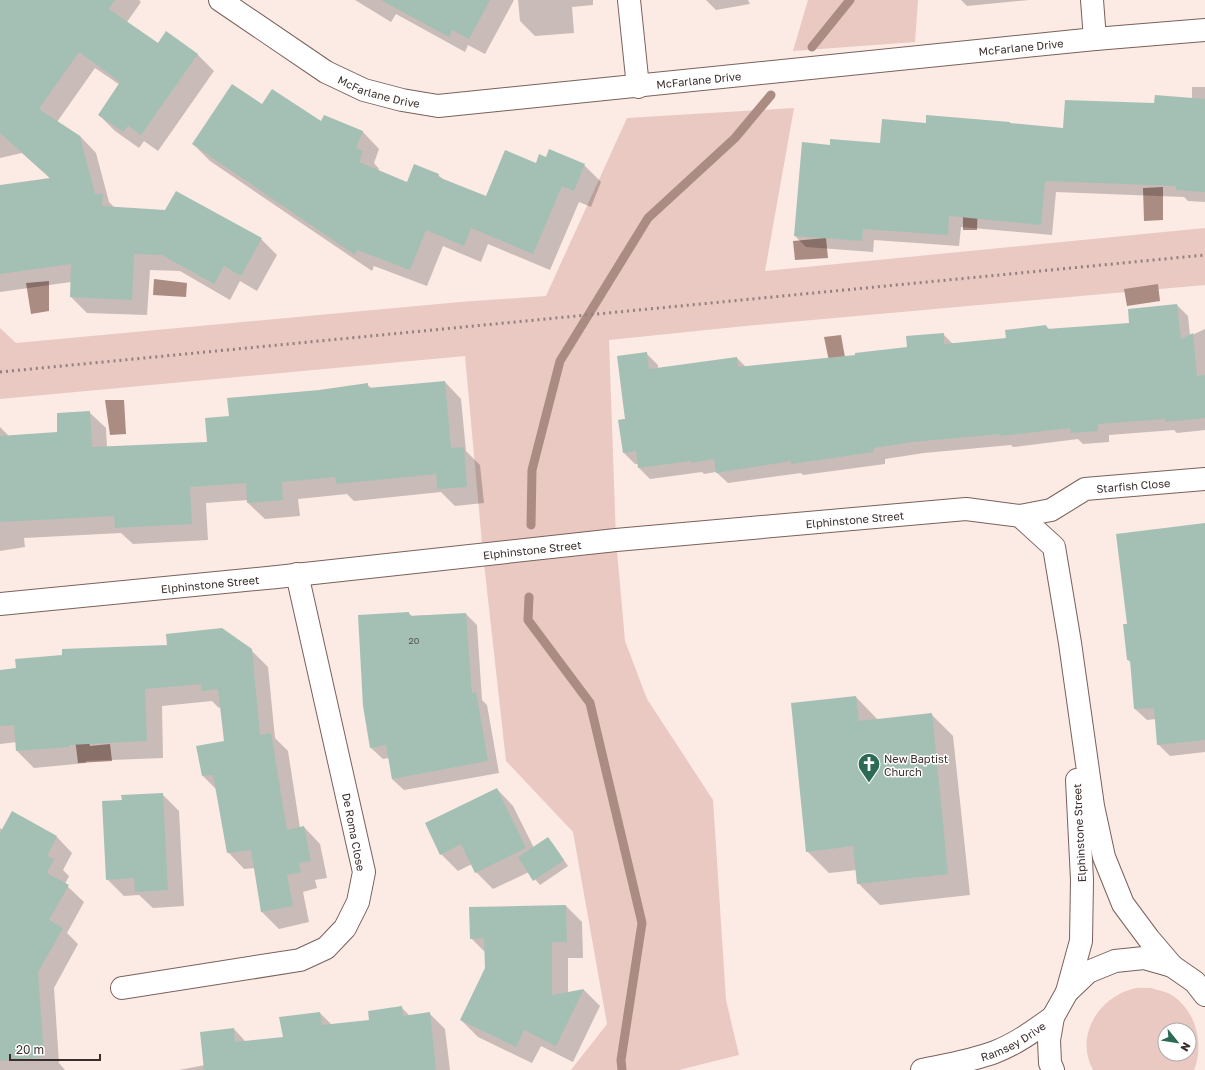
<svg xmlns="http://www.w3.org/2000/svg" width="1205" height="1070" font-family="'Golos Text',sans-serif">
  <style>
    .green { fill: #e9c9c1; fill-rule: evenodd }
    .water { fill: #ab8c83 }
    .shadow { fill: #0003 }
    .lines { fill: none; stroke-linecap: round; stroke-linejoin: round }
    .stream { stroke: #ab8c83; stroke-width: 9 }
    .building { fill: #a4c0b5 }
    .street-casing { stroke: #7a615b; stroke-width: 24 }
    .secondary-casing { stroke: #7a615b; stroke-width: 24 }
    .street { stroke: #fff; stroke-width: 22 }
    .secondary { stroke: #fff; stroke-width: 22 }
    .rail { stroke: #91827f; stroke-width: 3; stroke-dasharray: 2 4; stroke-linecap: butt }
    .labels { text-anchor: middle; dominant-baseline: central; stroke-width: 3; stroke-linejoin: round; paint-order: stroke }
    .number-label { font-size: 9px; fill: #54524e }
    .street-label { font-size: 11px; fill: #3a2e2c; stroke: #fff }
    .poi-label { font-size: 11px; fill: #3a2e2c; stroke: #fff; text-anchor: start }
  </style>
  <rect width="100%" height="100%" fill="#fceae5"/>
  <path class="green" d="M808,0H918L915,42L793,51Z
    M794,108L765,271L1205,228V285L755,325L609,340L616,540L625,641L647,699L713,800L726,1000L739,1055L679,1070H571L607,1024L573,832L506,761L483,554L465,356L0,399V328L16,343L460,302L546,296L627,118Z
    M1151,988C1156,990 1163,991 1168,993C1195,1007 1205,1043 1194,1070H1093C1075,1037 1097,999 1132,989C1138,987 1145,988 1151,988ZM1165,1030H1189V1054H1165Z"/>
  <path class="water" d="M1163,187V220L1144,221L1143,188Z
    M963,195H978L977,230H963Z
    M826,238L828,258L795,260L793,241Z
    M154,279L187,283L186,297L153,295Z
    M49,281V311L31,314L26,283Z
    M1158,284L1160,301L1127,306L1124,289Z
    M841,335L846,363L830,366L824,337Z
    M105,400H124L126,434L110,435Z
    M73,722H84L90,746L110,744L112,761L78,763Z"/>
  <path class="shadow" d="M0,0H139L141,2L127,22L158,44L197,54L214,71L158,151L144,141L139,148L115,131L99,115L120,85L95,68L57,122L80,136L96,153L109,202L115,208L261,239L277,255L257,291L240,281L230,300L180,271L150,270L147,315L87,313L71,297V282L0,292V186L51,179L22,153L0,158Z
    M355,0H514L485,54L468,45L465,52L396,14L391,22Z
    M518,0H593V5L572,7L574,33L535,36L520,21Z
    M706,0H748L750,4L716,10Z
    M961,0H1029L967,6Z
    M1192,87H1205V202L1188,201L1184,197L1056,192L1052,235L961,227L959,246L874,240L873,252L806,247L795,236L831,146L881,144L927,124H1011L1064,129L1155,104L1192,99Z
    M262,106L321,123L324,116L363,132L379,149L374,163L379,169L378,171L408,183L438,175L443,179L486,197L546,158L584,165L601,182L591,207L579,202L550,270L488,244L481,262L443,246L427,286L374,266L372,271L210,161L193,144Z
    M1177,305L1188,316L1190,336L1205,329V430L1177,433L1174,430L1109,435V442L1083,444L1078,439L1013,447L1011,445L924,453L885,459V464L803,475L801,473L728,483L716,472L704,474L702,472L650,479L639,468L638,464H635L624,453L619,420L626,419L646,353L658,365V369L737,358L746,367L856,356L908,348L943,334L953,344L1008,339L1046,326L1050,330L1130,324Z
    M445,382L461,399L466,451L480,465L484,503L455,506L441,492L354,501L347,494L298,499L300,516L265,519L248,503V500L206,503L208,540L133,544L121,533L24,538L25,547L0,551V427L9,436L58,433L89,412L106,428L107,448L208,443L230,417L319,391L367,384L372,389Z
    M1205,524V752L1170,756L1158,744L1156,719L1147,720L1135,709L1132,664L1128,660V625Z
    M409,613L412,616L466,614L477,625L482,700L487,705L499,773L404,790L392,779L389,758L383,759L371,748Z
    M251,650L268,667L275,738L288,751L300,828L304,827L320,844L327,878L315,880L317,888L303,892L309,922L279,929L262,912L255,868L244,869L228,852L217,790L203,776L225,742L221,707L219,708L212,701L162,706L163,758L86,761V763L34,768L17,751V742L0,744V671Z
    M856,697L878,720L931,714L953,736L970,895L880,905L858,883L857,870L829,873L807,851Z
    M497,789L513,806L534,848L548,838L553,844L568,866L540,885L529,872L493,889L476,872L472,864L458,871L441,854Z
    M162,794L179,811L184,906L153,908L139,895L124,896L107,879L123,801Z
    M12,813L57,837L72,853L63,870L69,876L65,884L84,902L67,933L78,944L54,988L59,1063L65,1070H0V828L3,830Z
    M566,906L582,922L583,958H568V993L584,990L600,1006L573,1062L541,1046L532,1063L478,1037L461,1020L486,968V953L471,938Z
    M401,1007L410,1016L429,1013L445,1029L450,1070H179L205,1065L234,1029L246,1042L284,1038L320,1013L332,1025L370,1021Z"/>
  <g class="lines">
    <path class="stream" d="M812,47L850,0
      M531,525L532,470L560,361L648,218L735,138L771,95
      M529,597L528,620L590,703L642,923L621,1060L622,1070"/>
  </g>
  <path class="building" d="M0,0H115L109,9L158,43L166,31L198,54L141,135L128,126L123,132L98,115L120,82L79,52L39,109L80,136L95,194H103L102,206L165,210L176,191L262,238L241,276L224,266L214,284L162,255L134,254L132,300L70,297L71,264L0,274V185L50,178L0,133Z
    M381,0H490L469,39L452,30L449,37Z
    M232,84L262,104L272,89L321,121L324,115L363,131L356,148L363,151L359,162L407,182L414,164L439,174L438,177L486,196L505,150L536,163L539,154L546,157L549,149L585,164L574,191L562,186L533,254L471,228L464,246L426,230L410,270L357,250L355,255L192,144Z
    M1155,95L1205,99V192L1176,190V186L1045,181L1041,225L949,216L948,235L863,229L862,241L794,236L802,142L830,145V139L880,143L882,119L926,123V115L1010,122V123L1063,128L1065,100L1154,103Z
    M1177,304L1181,339L1193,333L1197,376L1205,375V418L1165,422V419L1098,424V431L1071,433L1070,428L1000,436V434L912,442L874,448V452L791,464V461L716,473L714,459L691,463V461L638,468L636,451L623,453L618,420L625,419L617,356L647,352L649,369L737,357L738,367L855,355V353L907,347L906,336L944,333V344L1006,338L1005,330L1046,325L1047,329L1129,323L1128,309Z
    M445,381L451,448L464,447L467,487L437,489L436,474L336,484L335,477L282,482L283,500L247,503L246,483L190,487L192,524L115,528L114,516L0,522V436L57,432V413L90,411L92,447L207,442L205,418L229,416L227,398L319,390L368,383V388Z
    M1205,523V740L1157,745L1154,708L1134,709L1130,660H1127L1123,624H1127L1116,534Z
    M409,612V616L466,613L472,693L476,692L488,761L392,779L386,745L370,748L363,706L358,615Z
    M222,628L252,649L260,735L271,733L287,830L304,826L311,861L299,863L301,872L287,875L293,906L261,912L251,850L227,853L213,775L202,776L196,746L224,741L218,689L202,691L201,684L145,689L147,741L69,745V747L16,751L14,725L0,726V670L16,668L15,659L62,655V649L167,645L166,634Z
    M856,696L859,721L932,713L948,874L857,884L853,846L806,852L791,703Z
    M497,788L526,848L475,873L461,844L440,855L425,823Z
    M163,793L168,890L135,892L134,878L106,880L102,801L122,800L121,795Z
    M12,811L57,836L47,856L54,859L47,873L69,885L49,920L63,928L38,972L44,1057L0,1061V833Z
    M548,837L564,860L533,881L518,857Z
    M566,905L567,942H552V995L584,989L556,1046L524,1030L516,1047L460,1020L485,968L484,938L470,939L469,907Z
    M402,1006L403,1016L430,1012L436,1070H204L200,1032L234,1028L235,1042L283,1037L279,1017L320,1012L322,1025L369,1020L368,1011Z"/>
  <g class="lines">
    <g class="street-casing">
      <g id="street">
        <path id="s1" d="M220,0L326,72L364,90L402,100L438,106L1095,39L1205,30"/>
        <path d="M629,0L638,87"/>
        <path d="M1092,0L1095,39"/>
        <path id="s2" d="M1020,516L1051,510L1085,489L1205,479"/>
        <path id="s3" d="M0,604L277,577L616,540L966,509L1020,516L1054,547L1070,643L1093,806L1104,857L1123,904L1149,939L1172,966"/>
        <path d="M122,988L300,960L326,948L345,928L358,902L364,872L297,574"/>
        <path d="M1067,992L1081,941L1082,880L1077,780"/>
      </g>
    </g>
    <g class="secondary-casing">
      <g id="secondary">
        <path id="s4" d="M922,1070C946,1065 971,1061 995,1052C1016,1044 1035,1030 1053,1017"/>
        <path d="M1053,1070L1050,1063L1049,1040L1053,1017L1067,992L1088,972L1115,961L1144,958L1172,966L1195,982L1205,995"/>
      </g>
    </g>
    <use href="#street" class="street"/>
    <use href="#secondary" class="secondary"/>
    <path class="rail" d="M0,372L1205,255"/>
  </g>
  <defs>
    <g id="church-pin" transform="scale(1.15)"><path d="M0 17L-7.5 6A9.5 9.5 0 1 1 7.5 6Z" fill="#2c6a56" stroke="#fff"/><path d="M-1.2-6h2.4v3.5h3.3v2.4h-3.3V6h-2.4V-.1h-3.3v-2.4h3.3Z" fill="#fff"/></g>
  </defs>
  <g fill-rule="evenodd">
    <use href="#church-pin" x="869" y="764"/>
  </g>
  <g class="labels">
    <g class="number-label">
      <text x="414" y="640">20</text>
    </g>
    <g class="street-label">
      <text stroke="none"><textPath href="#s1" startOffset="832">McFarlane Drive</textPath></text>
      <text stroke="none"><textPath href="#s1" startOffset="508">McFarlane Drive</textPath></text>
      <text stroke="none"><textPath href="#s1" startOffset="185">McFarlane Drive</textPath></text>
      <text stroke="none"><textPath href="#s2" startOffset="120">Starfish Close</textPath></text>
      <text stroke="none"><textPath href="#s3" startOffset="859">Elphinstone Street</textPath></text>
      <text stroke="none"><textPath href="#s3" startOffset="535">Elphinstone Street</textPath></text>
      <text stroke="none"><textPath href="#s3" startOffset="211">Elphinstone Street</textPath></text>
      <text transform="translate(354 832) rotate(79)">De Roma Close</text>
      <text transform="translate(1079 833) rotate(-93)">Elphinstone Street</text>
      <text stroke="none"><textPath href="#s4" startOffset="96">Ramsey Drive</textPath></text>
    </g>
    <g class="poi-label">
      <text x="884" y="758">New Baptist<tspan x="884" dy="13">Church</tspan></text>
    </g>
  </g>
  <g transform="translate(1177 1042) rotate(120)"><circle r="19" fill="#ffffff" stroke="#b0abab"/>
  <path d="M0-3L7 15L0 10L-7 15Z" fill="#2c6a56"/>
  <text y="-6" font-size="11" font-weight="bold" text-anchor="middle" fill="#3a2e2c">N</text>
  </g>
  <path d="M10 1054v6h90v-6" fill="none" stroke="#3a2e2c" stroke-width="2"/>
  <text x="16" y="1054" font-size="12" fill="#3a2e2c" stroke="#ffffff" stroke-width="3" paint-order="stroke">20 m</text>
</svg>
